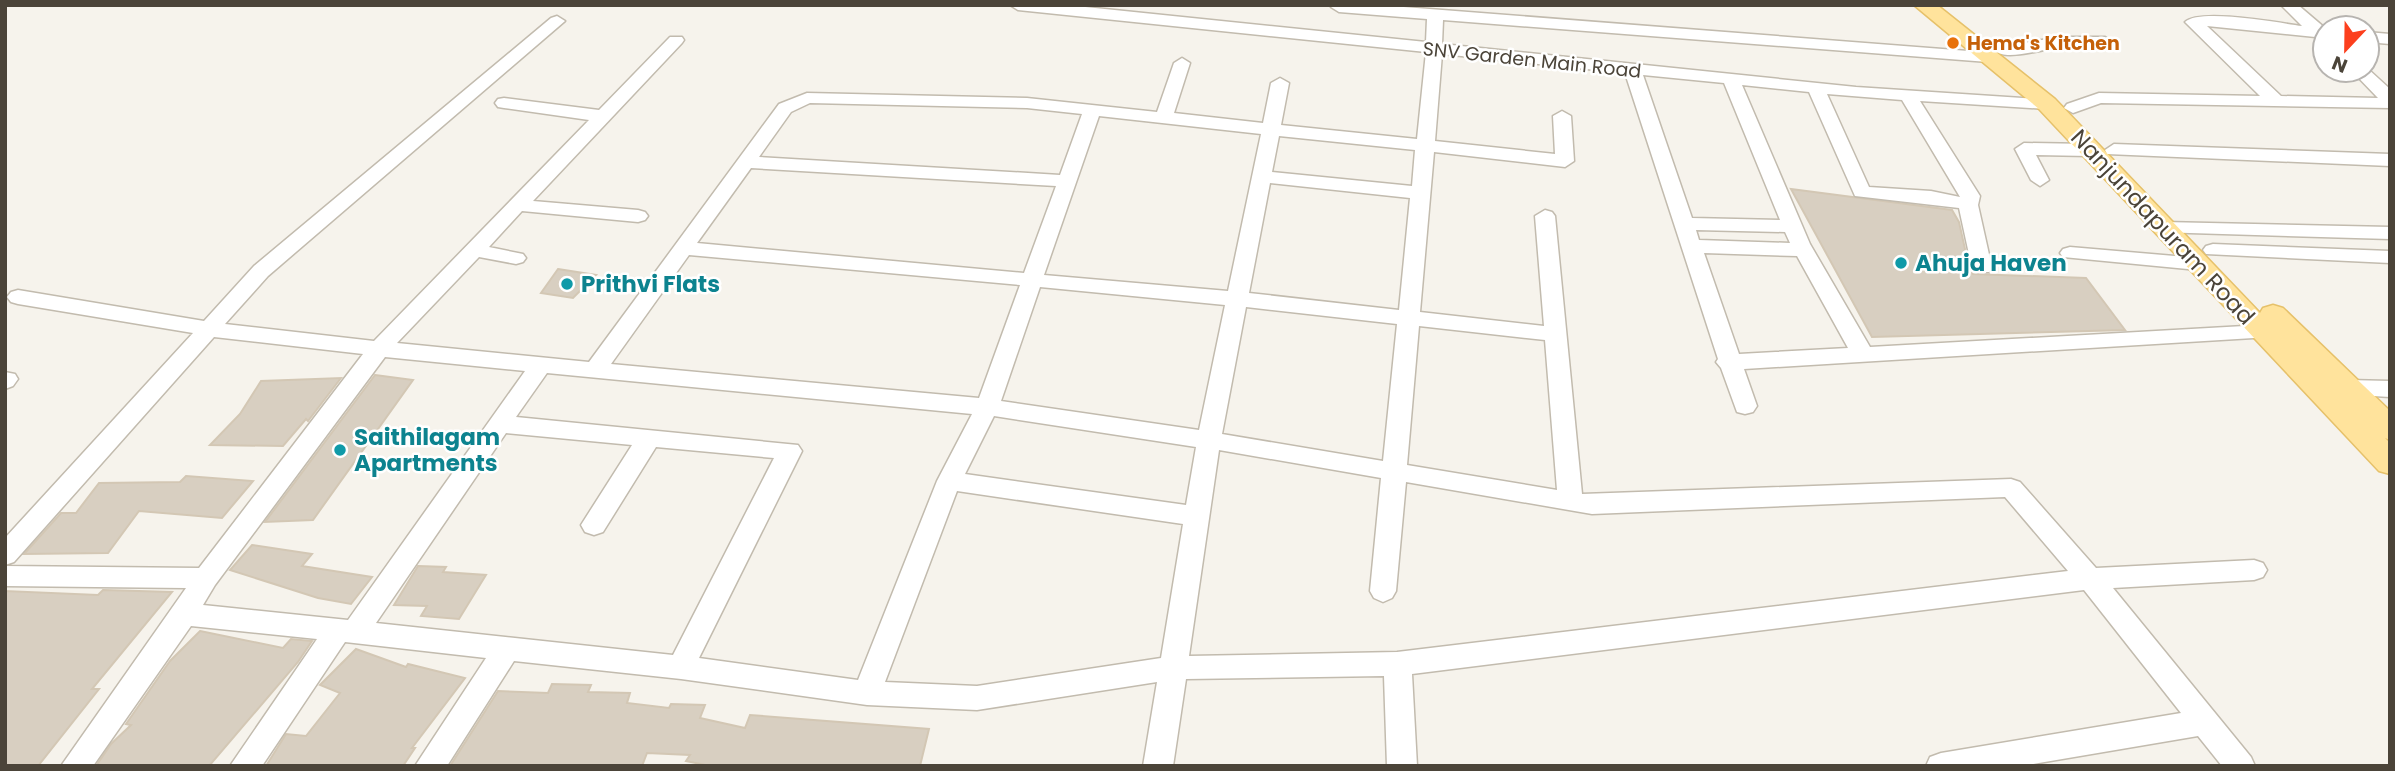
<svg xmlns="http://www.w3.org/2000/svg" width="2395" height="771" font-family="Poppins,sans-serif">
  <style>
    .building { fill: #d8cfc1; stroke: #d3c7b4; stroke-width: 2 }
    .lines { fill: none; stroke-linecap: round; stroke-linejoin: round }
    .minor-casing { stroke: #c2bbae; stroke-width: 3 }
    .major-casing { stroke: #e6c16a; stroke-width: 3 }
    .minor { fill: #fff; fill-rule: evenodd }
    .major { fill: #ffe39c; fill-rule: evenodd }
    .food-dot { fill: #e8710a; stroke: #fff; stroke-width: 2.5 }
    .culture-dot { fill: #0f9aa8; stroke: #fff; stroke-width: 2.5 }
    .labels { text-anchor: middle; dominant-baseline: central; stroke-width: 5; stroke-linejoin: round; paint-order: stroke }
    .far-food-label { font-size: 19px; font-weight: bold; fill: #c56008; stroke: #fff; text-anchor: start }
    .far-street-label { font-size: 19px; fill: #4b4439; stroke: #fff }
    .street-label { font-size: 23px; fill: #4b4439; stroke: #fff }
    .culture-label { font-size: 23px; font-weight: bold; fill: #0d838f; stroke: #fff; text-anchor: start }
  </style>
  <rect width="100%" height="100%" fill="#f6f3ec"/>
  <path class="building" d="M1791,189L1952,210L1959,222L1965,249L1964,253L1973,274L2086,278L2125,330L1872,337Z
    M558,269L596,275L573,298L541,293Z
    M375,375L413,380L313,520L265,522Z
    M341,378L308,421L306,419L283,446L210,445L240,414L261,381Z
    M186,476L253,481L222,518L139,511L108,553L24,554L61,513H76L99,483L180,482Z
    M252,545L312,554L302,566L372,577L351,604L318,598L230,570Z
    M418,566L446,567L443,572L486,575L459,619L421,616L427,606L394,605Z
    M103,590L172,592L92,689H99L38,766H5V591L98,595Z
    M200,631L283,648L291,639L312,641L298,662L209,766H96L111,744L131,725L126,724L170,661Z
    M356,649L406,667L408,664L465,678L412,748H415L403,766H266L286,734L306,736L340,693L320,685Z
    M552,684L591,685L588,692L630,693L627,703L669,708L671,704L705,705L700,718L745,728L750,715L929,729L920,766H710L686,761L690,755L647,753L642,766H450L498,691L548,693Z"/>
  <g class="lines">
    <g class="minor-casing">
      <path id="minor" d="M1010,5H1066L1426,42L1427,19L1339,12L1331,7L1378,5L1994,53L1996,57L1988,62L1443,20L1442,44L1856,87L2053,100L2056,104L2053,108L2047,109L1920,101L1980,196L1978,205L1992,268L1989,272H1975L1972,268L1959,208L1855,196L1809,92L1742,85L1810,244L1870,347L2262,325L2270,327L2273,332L2270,337L1744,369L1757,406L1753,412L1745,414L1737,412L1721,368L1716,362L1718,359L1625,73L1442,54L1435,141L1555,154L1553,116L1562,111L1571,116L1574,161L1565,167L1434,152L1420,312L1544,326L1535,216L1545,210L1552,212L1555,216L1582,494L2011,479L2020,482L2096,568L2254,560L2263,563L2267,570L2263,577L2254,580L2113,588L2251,757L2255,766H2222L2198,736L2021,766H1926L1930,757L1941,753L2181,713L2084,590L1412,674L1417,766H1387L1384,676L1186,679L1173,766H1143L1157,682L977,710L867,705L681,679L514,661L447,766H415L486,658L345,642L262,766H230L317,639L191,626L93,766H61L186,588L5,586V566L199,568L363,354L214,337L14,562L5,565V538L193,333L18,304L11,302L7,297L11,292L18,290L204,321L254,266L551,18L557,16L565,21L268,276L225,324L374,341L589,120L504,108L498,107L495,103L498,99L504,98L599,110L670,37H682L684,40L682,43L533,201L638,210L645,212L648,216L645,220L638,222L522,211L489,247L523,254L526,258L523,262L516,264L479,257L397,343L589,362L779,104L807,93L1027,98L1157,112L1174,63L1182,58L1190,63L1174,113L1263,123L1271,83L1280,78L1289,83L1281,125L1417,139L1426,52L1018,10ZM1643,75L1724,83L1780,220L1692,218ZM1827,94L1902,100L1960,197L1931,191L1869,187ZM810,103L1027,108L1082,114L1060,175L759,157L791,112ZM1099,116L1261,134L1228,291L1044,275ZM1279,136L1415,150L1412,186L1272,172ZM751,168L1056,186L1024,273L697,243ZM1270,183L1410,198L1399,310L1249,293ZM1696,230L1785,232L1790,243L1699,240ZM1704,253L1797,256L1848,348L1739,354ZM689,255L1020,285L979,398L611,364ZM1040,287L1225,305L1199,430L1001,401ZM1246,307L1397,324L1383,461L1222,434ZM1419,326L1545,340L1557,490L1407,465ZM385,357L525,371L348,620L203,605L215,585ZM547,373L972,414L937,481L858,680L699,658L802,451L798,445L516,417ZM994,416L1196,447L1186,505L965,474ZM506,433L632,445L581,525L585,532L594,535L603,532L656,447L774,458L673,655L376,623ZM1219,450L1381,478L1370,591L1374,598L1383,602L1392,598L1396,591L1406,482L1592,514L2005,497L2068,571L1397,652L1189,656ZM957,491L1183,524L1161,658L977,686L885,682Z
        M2281,5H2298L2325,28V38L2207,26L2281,96L2378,98L2351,70L2367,68L2390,89V108L2101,103L2073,113L2064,108L2067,104L2099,93L2260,96L2185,22C2200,8 2279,23 2302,26Z
        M2367,32L2390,34V44L2367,42Z
        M2061,37H2105L2113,42C2103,53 2075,46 2060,47C2045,49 2005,61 1996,51L2004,46Z
        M2024,143L2089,144L2098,150L2089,156L2036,155L2049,180L2040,186L2031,180L2015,149Z
        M2114,144L2390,154V166L2107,154L2105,150Z
        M2164,222L2390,227V239L2157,232L2154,228L2157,224Z
        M2213,244L2390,251V263L2206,254L2203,250L2206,246Z
        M2070,247L2198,258L2205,260L2208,264L2205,268L2198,270L2063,257L2060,253L2063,249Z
        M5,372L15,374L18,379L13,386L5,389Z
        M2348,380L2390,381V397L2340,394L2337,388L2340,382Z"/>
    </g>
    <g class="major-casing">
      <path id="major" d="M1914,5H1937L2055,99L2260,313L2263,308L2273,305L2283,308L2390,411V440L2385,438L2390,443V474L2379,471L2039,109Z"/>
    </g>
    <use href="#minor" class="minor"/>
    <use href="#major" class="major"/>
  </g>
  <circle class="food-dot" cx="1953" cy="43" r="7"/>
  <g class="culture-dot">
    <circle cx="1901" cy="263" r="7"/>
    <circle cx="567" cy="284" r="7"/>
    <circle cx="340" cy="450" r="7"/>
  </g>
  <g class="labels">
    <g class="far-food-label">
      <text x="1967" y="43">Hema's Kitchen</text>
    </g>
    <g class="far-street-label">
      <text transform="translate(1532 60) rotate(6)">SNV Garden Main Road</text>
    </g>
    <g class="street-label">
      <text transform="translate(2163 227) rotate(47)">Nanjundapuram Road</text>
    </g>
    <g class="culture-label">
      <text x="1915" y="263">Ahuja Haven</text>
      <text x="581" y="284">Prithvi Flats</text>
      <text x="354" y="437">Saithilagam<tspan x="354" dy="26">Apartments</tspan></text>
    </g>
  </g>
  <rect width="2395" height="771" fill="none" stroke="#4b4439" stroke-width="14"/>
  <g transform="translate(2346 49) rotate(202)"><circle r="33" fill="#ffffff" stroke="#b7b4b0" stroke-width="2"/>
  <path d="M0-5L12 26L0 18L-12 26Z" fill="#fc3f1d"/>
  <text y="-10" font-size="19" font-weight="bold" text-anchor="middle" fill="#4b4439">N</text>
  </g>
</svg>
